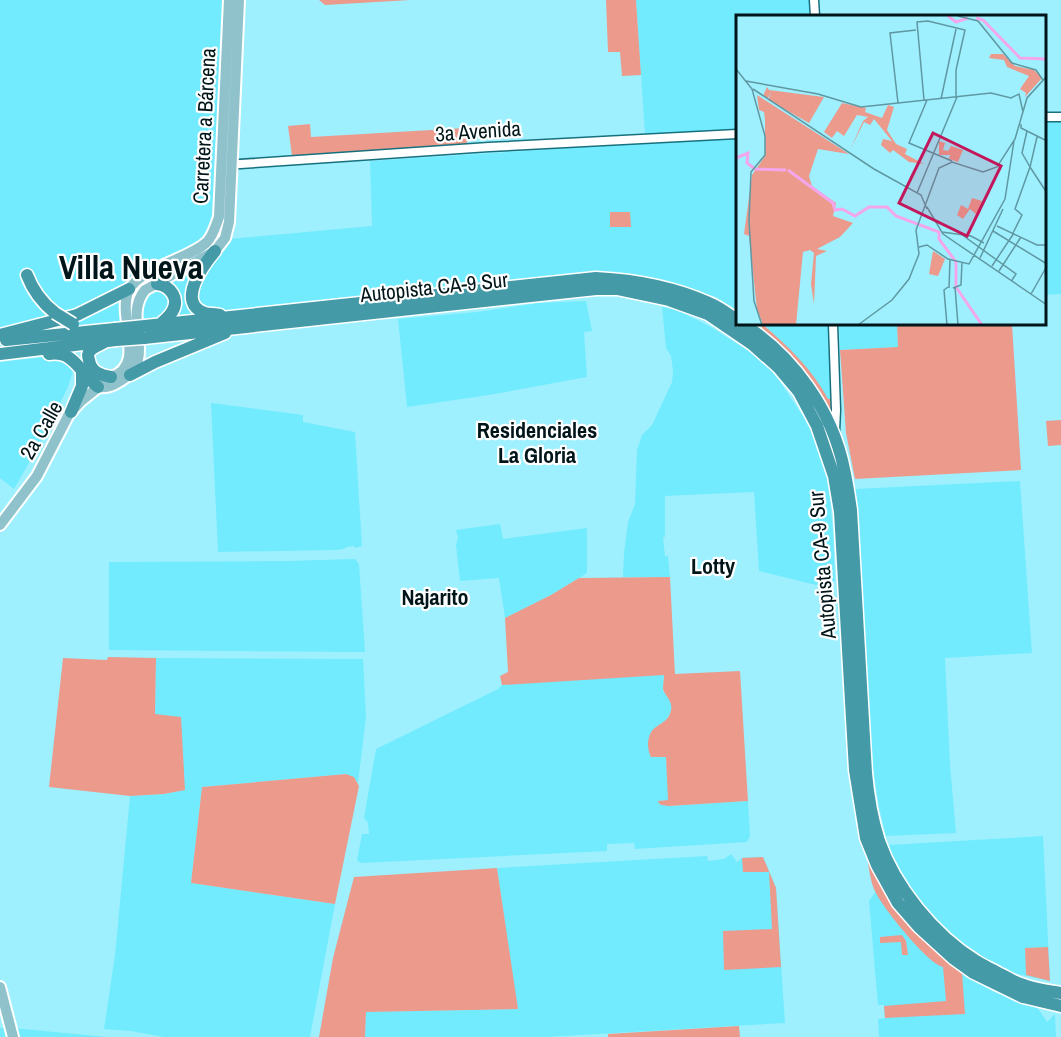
<svg xmlns="http://www.w3.org/2000/svg" width="1061" height="1037" font-family="'Archivo Narrow',sans-serif">
  <style>
    .built { fill: #72ebff }
    .green { fill: #eb9a8c }
    .lines { fill: none; stroke-linecap: round; stroke-linejoin: round }
    .minor-casing { stroke: #16707d; stroke-width: 11 }
    .major-casing { stroke: #fff; stroke-width: 14 }
    .highway-casing { stroke: #fff; stroke-width: 15 }
    .minor { stroke: #fff; stroke-width: 8 }
    .major { stroke: #8fc2cb; stroke-width: 10 }
    .highway { stroke: #459aa8; stroke-width: 12 }
    .highway-bridge-casing { stroke: #fff; stroke-width: 15; stroke-linecap: butt }
    .highway-bridge { stroke: #459aa8; stroke-width: 12 }
    .labels { text-anchor: middle; dominant-baseline: central; stroke-width: 4.5; stroke-linejoin: round; paint-order: stroke }
    .street-label { font-size: 21px; fill: #001519; stroke: #fff }
    .neighbourhood-label { font-size: 22px; font-weight: bold; fill: #001519; stroke: #fff }
    .town-label { font-size: 33px; font-weight: bold; fill: #001519; stroke: #fff }
    .inset-river { fill: none; stroke: #f4a6ed; stroke-width: 3 }
    .inset-road { fill: none; stroke: #5f98a2; stroke-width: 1.5 }
    .view { fill: #c2185b; fill-opacity: 0.15; stroke: #c2185b; stroke-width: 3 }
    .inset-edge { fill: none; stroke: #001519; stroke-width: 3 }
  </style>
  <rect width="100%" height="100%" fill="#9ff0fe"/>
  <path class="built" d="M0,0H225L217,214L205,240L230,239L372,226L370,161L603,146L737,139V310L716,297L678,284L626,274L566,275L467,283L375,293L376,309L0,349Z
    M636,0H809L810,16H737V130L645,135Z
    M1061,121V294L1045,295L1044,122Z
    M586,301L592,331L584,332L587,377L489,395L407,407L398,319L477,312L539,303Z
    M662,307L677,310L711,327L753,354L767,366L778,379L803,416L815,438L825,466L829,488L833,531L835,581H824L820,586L759,571L754,492L665,496V537H663L665,556H668L670,577H623L624,553L628,522L635,504L637,450L642,435L652,425L672,382L673,371L671,356L666,348Z
    M763,324H828L833,399L828,400L811,374L796,356Z
    M839,324H897L898,347L840,350Z
    M54,356L70,364L73,371L68,387L42,440L14,489L0,478V362Z
    M211,403L303,415V422L355,432L362,546L355,548L354,546L347,547L343,549L337,550L218,552Z
    M1020,481L1032,653L945,658L950,764L956,833L886,836L879,807L873,768L855,489Z
    M500,524L503,539L587,528V573L551,595L505,618L499,578L460,581L456,545L458,538L456,530Z
    M355,559L359,564L365,652L109,650V562L286,561Z
    M156,658L363,659L366,717L358,783L356,780L346,774L202,787L191,883L335,904L310,1037H164L131,1031L104,1029L115,955L130,796L164,794L185,790L155,715Z
    M664,674L663,691L670,700L672,706L671,711L666,721L657,726L666,756L669,800L658,801L669,806L748,801L750,836L747,842L635,849L634,843L607,844V851L362,863L359,862L357,860L362,834H369L368,823L364,818L376,749L498,689L502,685Z
    M1043,836L1050,981L1018,974L998,967L961,943L949,933L924,907L911,889L894,859L888,845Z
    M731,854L737,862L742,858L763,857L776,888L785,1023L547,1037H365L366,1012L517,1009L497,868L707,856L708,861L724,859Z
    M869,871L922,937L954,967L973,980L994,992L1037,1007L1047,1022L1055,1014L1056,1037H879L878,1019L885,1018L884,1005H878L869,901L875,892Z
    M0,1028H13L107,1037H0Z"/>
  <path class="green" d="M319,0H410L325,5Z
    M606,0H636L641,75L622,76L620,52H608Z
    M310,124L311,137L466,128L467,144L292,156L288,126Z
    M610,212H630L631,227H610Z
    M762,324C787,345 813,370 828,399H833L832,410L829,411L796,362L762,328Z
    M897,324H1012L1021,470L855,479L846,433L840,350L898,347Z
    M1061,420V445L1048,446L1046,421Z
    M670,577L675,674L740,671L748,801L669,806C664,805 659,806 658,801L668,800L666,757H651C646,748 647,733 656,727C663,722 669,720 671,710C673,701 665,696 663,689C663,684 664,679 664,675L502,685L500,676L508,672L505,618L551,595L579,578Z
    M108,657L156,658L155,714L181,717L185,790L164,794L130,796L49,787L63,658L107,660Z
    M346,774L354,777L359,786L335,904L191,883L202,787Z
    M867,856L922,937L939,954L962,973L965,1014L885,1018L884,1006L946,1001L943,967C928,964 884,909 876,893C870,882 869,868 867,856Z
    M763,857L776,888L781,967L724,970L723,931L772,929L769,872H743L742,858Z
    M497,868L518,1009L366,1012L365,1037H319L333,958L354,877Z
    M902,935L906,941L908,955H902L901,942L880,943V937Z
    M1048,947L1050,981L1026,975L1025,948Z
    M739,1026L740,1037H608V1034Z"/>
  <g class="lines">
    <g class="minor-casing">
      <path id="minor" d="M814,0L815,16
        M1044,117H1061
        M225,165L489,147L737,134
        M833,324L836,410L835,431"/>
    </g>
    <g class="major-casing">
      <path id="major" d="M98,387C107,388 112,386 120,381C160,359 121,319 145,290L215,251L225,238L229,222L239,0
        M0,525L37,476L69,414L81,401L111,377C148,366 116,315 129,290C141,267 188,260 207,242C213,236 216,225 219,217L229,0
        M0,987L13,1037"/>
    </g>
    <g class="highway-casing">
      <path id="highway" d="M215,251C204,264 175,303 205,313C209,314 215,314 220,315
        M27,275C33,291 41,302 55,313
        M157,284C171,286 180,299 172,312C169,317 163,322 158,326
        M743,324C793,356 832,410 844,469C847,482 849,496 851,510L866,773C868,796 872,819 879,841C895,887 934,935 976,961C983,966 992,969 1000,974C1007,977 1014,982 1021,984C1033,989 1048,991 1061,993
        M145,326L596,278C635,280 673,287 709,303C719,307 728,314 737,320
        M0,335L77,315L129,289
        M144,338L596,289H617L669,300L708,314L752,344L778,367L799,392L817,426L834,476L840,512L855,770L866,838L877,865L898,903L919,927L954,959L972,972L1023,997L1061,1006
        M6,340L115,329
        M103,343C99,345 93,347 90,351C87,354 88,356 89,360C91,372 100,375 111,377
        M0,354L116,340
        M49,354C75,350 80,374 98,387
        M130,375L155,362L225,333
        M71,412L82,386V372"/>
    </g>
    <use href="#minor" class="minor"/>
    <use href="#major" class="major"/>
    <use href="#highway" class="highway"/>
    <g class="highway-bridge-casing">
      <path id="highway-bridge" d="M55,313L73,324
        M115,329L145,326
        M116,340L144,338"/>
    </g>
    <use href="#highway-bridge" class="highway-bridge"/>
  </g>
  <g class="labels">
    <g class="street-label">
      <text transform="translate(204 126) rotate(-87)">Carretera a Bárcena</text>
      <text transform="translate(478 131) rotate(-4)">3a Avenida</text>
      <text transform="translate(434 287) rotate(-6)">Autopista CA-9 Sur</text>
      <text transform="translate(41 430) rotate(-60)">2a Calle</text>
      <text transform="translate(822 565) rotate(-95)">Autopista CA-9 Sur</text>
    </g>
    <g class="neighbourhood-label">
      <text x="537" y="430">Residenciales<tspan x="537" dy="25">La Gloria</tspan></text>
      <text x="713" y="566">Lotty</text>
      <text x="435" y="597">Najarito</text>
    </g>
    <g class="town-label">
      <text x="131" y="267">Villa Nueva</text>
    </g>
  </g>
  <g transform="translate(736 15)">
    <rect width="310" height="310" fill="#9ff0fe"/>
    <path d="M255,39H267L279,51L298,55L306,63L289,82L290,78L284,74L293,61L271,52L268,45L253,43ZM31,72L33,75L88,82L73,108L32,85L36,76L32,83L27,81ZM21,80L113,139L82,134L73,161L76,171L100,188L97,201L117,208L104,222L81,234L91,236L80,241L78,289L75,269L78,238L74,235L67,237L60,310H27L21,294L13,221L8,219L16,160L29,141V105L28,97L23,95ZM106,88L130,93L129,97L146,103L152,90L158,92L151,115L160,129L171,134L169,139L188,149L173,147L157,135L154,138L145,130L147,124L156,126L138,104L134,110L128,107L114,135L127,106L132,102L121,100L108,121L101,116L96,123L88,117ZM203,126L209,128L207,135L212,136L215,131L227,135L222,147L213,144L214,140H203ZM236,183L246,186L244,198L242,201L234,194L227,204L221,200L225,190L232,194ZM197,236L209,244L202,261L193,259Z" fill="#eb9a8c"/>
    <path class="inset-river" d="M212,1L220,7L232,3M240,3L247,5L284,43L311,44M0,143L12,138L11,148L19,154L50,155M52,155L97,188L99,195L106,194L119,201L133,192H151L160,201L203,217V224L220,247V272L246,310"/>
    <path class="inset-road" d="M222,1L242,6L276,48L300,55L307,65M0,54L16,74L29,121V140L15,157L13,206L18,286L26,310M10,66L82,79L125,92L255,78L275,83L283,79L287,97M17,74L138,154L185,180L191,194M205,84L220,14M188,85L181,7L192,6L229,15L220,55V82M191,85L173,128L216,146M162,88L154,18L180,15M285,109V113L311,126M301,122L294,152L311,178M181,178L221,82M191,192L207,219L311,290M261,211L301,230H311M257,216L311,249M206,217L235,221L248,228M277,218L286,200L279,194L294,152L286,138L291,116M225,219L280,259L276,265M183,232L191,230L212,244L233,249L269,184L278,126M244,243L267,194M256,251L278,218M263,256L285,222M219,272L222,310M213,273L214,245M217,273L225,270L226,247M295,279L311,251M122,310L156,285L173,264L183,239L180,215L203,153L216,147L247,157L261,152L279,124L291,83L311,61M211,310L208,275L212,272"/>
    <path class="view" d="M197,118L265,151L231,221L163,188Z"/>
    <rect width="310" height="310" class="inset-edge"/>
  </g>
</svg>
